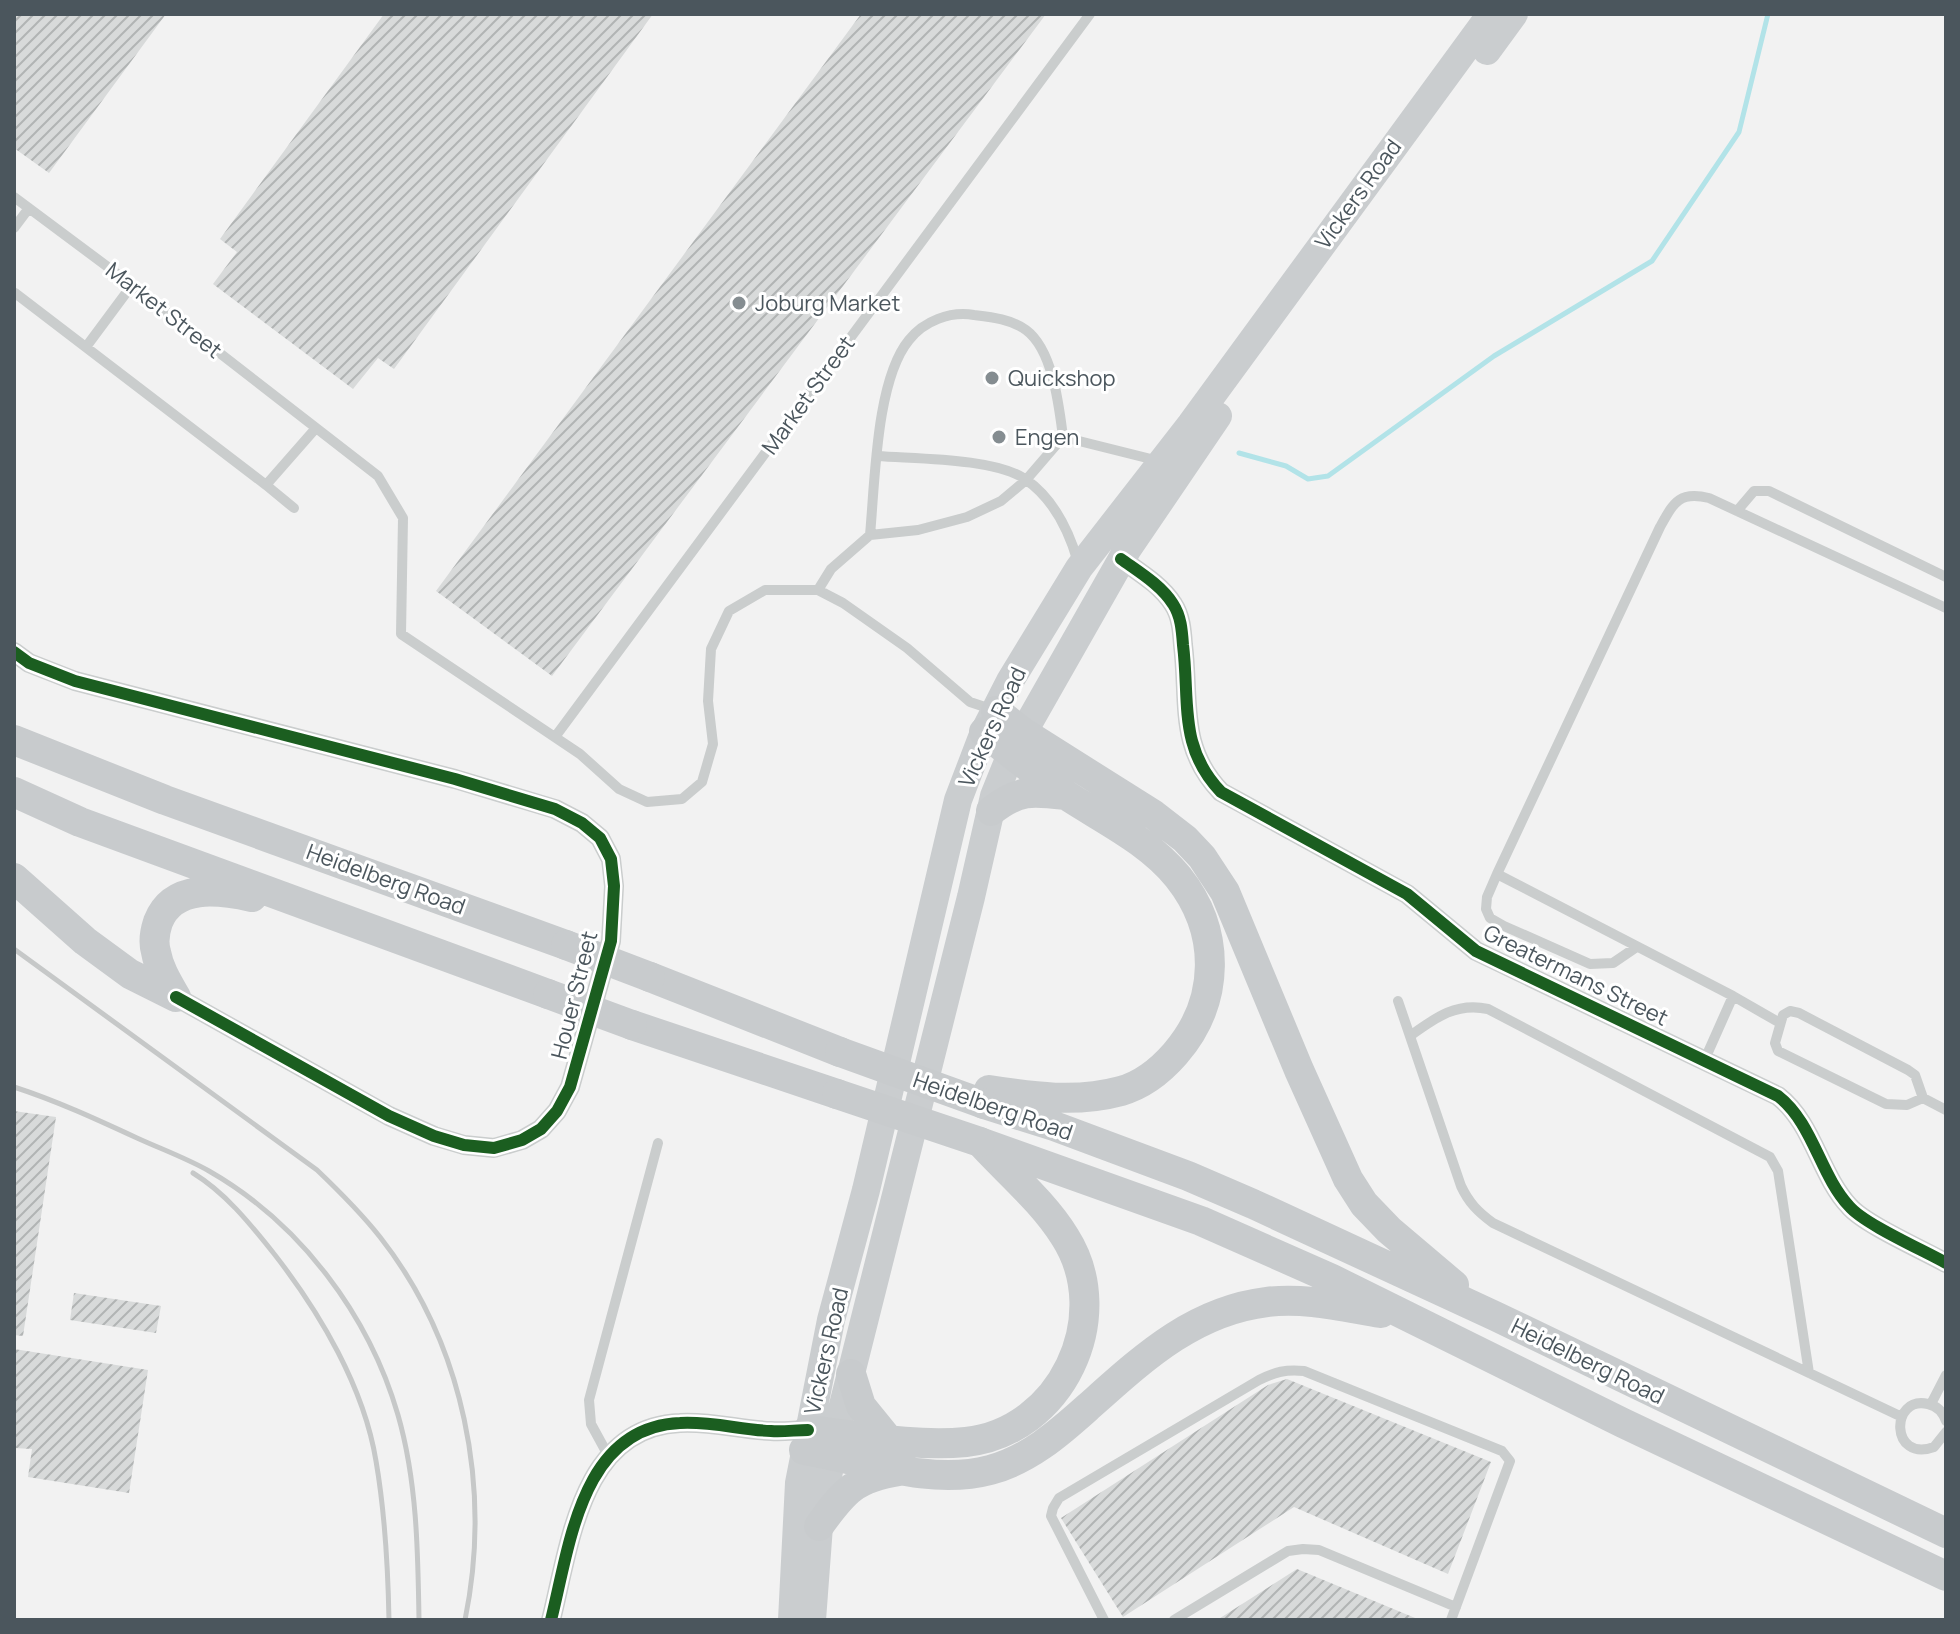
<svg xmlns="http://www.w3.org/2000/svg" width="1960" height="1634" font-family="Manrope,sans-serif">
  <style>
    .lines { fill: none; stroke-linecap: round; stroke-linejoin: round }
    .stream { stroke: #b2e3e8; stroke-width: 5 }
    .building { fill: url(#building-hatch) }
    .service { stroke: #cacdcd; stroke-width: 10 }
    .minor { stroke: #cacdcd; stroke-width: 20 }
    .secondary { stroke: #cacdcf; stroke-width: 28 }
    .primary { stroke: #c8cbcd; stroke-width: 30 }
    .rail { stroke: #c6c8c8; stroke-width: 5 }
    .primary-bridge { stroke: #c8cbcd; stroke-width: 30 }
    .cycleway-casing { stroke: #fff; stroke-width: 17 }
    .cycleway { stroke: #1b5e20; stroke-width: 12 }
    .poi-dot { fill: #858d91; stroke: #fff; stroke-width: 3 }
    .labels { text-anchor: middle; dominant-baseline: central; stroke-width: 6; stroke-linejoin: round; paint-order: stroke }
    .street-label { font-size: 22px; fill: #4b565d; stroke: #fff }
    .poi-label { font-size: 22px; fill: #4b565d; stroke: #fff; text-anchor: start }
  </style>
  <defs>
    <pattern id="building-hatch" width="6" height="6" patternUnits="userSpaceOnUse" patternTransform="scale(2)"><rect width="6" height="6" fill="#d8dada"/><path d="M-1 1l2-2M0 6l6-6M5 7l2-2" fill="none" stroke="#b1b4b4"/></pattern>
  </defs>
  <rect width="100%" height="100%" fill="#f2f2f2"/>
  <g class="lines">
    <path class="stream" d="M1239,453L1286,466L1308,479L1328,476L1494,356L1652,261L1739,132L1768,14"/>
  </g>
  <path class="building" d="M14,14H166L49,173L14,148Z
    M384,14H653L394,369L378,358L353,389L213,284L237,252L220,239Z
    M861,14H1046L552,676L436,591Z
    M14,1111L56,1117L23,1336L14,1335Z
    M74,1293L161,1306L156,1333L70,1320Z
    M14,1349L148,1370L129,1493L28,1477L32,1449L14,1448Z
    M1287,1379L1491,1462L1448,1574L1294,1507L1123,1617L1061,1518L1268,1385Z
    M1297,1569L1420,1620H1217Z"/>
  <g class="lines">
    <path class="service" d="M14,197L132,285L378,476L403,518L401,634L580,754L619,789L647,802L682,799L702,782L713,744L708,701L711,649L729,611L765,590H818L843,603L907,648L970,702L994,710
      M14,228L29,208
      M15,293L266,485
      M86,347L132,285
      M878,456C916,459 994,458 1025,479C1053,498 1069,531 1078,562
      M294,508L266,485L316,428
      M1737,511L1754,491H1769L1946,577
      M870,535C875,482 876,380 909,340C924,321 950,311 974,315C991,317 1011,319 1026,330C1053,350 1059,406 1063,437
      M818,590L831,569L870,535L918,530L967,517L1001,501L1026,480L1063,437L1159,461
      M555,737L1090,14
      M1497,874L1733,996L1705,1059
      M1635,948L1613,963L1590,964L1504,926L1490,918L1486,909L1487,897L1497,874L1660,527C1674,502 1679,491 1709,498L1946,608
      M1733,996L1780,1023
      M1398,1001L1461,1186C1469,1203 1478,1212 1493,1223L1902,1417
      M1410,1036C1435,1018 1456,1002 1488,1009L1770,1157L1778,1171L1809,1373
      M1923,1098L1915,1075L1908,1070L1799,1013L1790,1011L1783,1015L1775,1043L1778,1051L1886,1104L1907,1105L1923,1098L1946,1110
      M1931,1404L1946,1375
      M1946,1421C1943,1412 1937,1406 1928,1404C1890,1395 1890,1463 1934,1447L1946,1432
      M609,1457L591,1424L589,1400L658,1143
      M1104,1620L1051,1516L1053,1508L1059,1498L1259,1380C1275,1372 1286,1369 1304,1371L1502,1451L1510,1461L1451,1620
      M1174,1620L1288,1551L1303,1549L1319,1550L1456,1607"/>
    <path class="minor" d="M1121,559C1139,572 1161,585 1173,604C1181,616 1182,631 1183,645C1190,702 1178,747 1221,792L1407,894L1476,951L1778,1096C1813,1123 1820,1175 1849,1206C1864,1224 1923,1250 1946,1263
      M14,652L29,663L75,681L455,779L555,809L582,823L600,838L611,859L614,886L611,941L570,1087L557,1111L541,1129L522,1140L494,1148L464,1145L434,1136L389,1116L176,997
      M551,1620C570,1545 581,1427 680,1423C711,1421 741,1430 771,1431C783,1432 796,1430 808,1430"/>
    <path class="secondary" d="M1487,51L1514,14
      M792,1620L799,1483L831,1320L866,1190L958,800L984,732L1010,681L1079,568L1191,424L1491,14
      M812,1620L819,1526L836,1433L971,897L994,796L1011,754L1127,550L1218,416"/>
    <path class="primary" d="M996,711L1024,733L1154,815L1185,839L1202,857L1225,892L1299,1070L1348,1179L1364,1204L1389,1230L1454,1285
      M984,732C1011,754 1038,775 1066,795C1104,820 1149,841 1178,877C1221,931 1221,1001 1175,1054C1161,1070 1142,1085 1121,1091C1077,1103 1033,1097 989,1090
      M14,740L165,800L566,945
      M14,792L80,822L548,994
      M991,811C1019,789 1032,791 1066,795
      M14,878L85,941L130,974L176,997
      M650,977L840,1052
      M176,997C168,983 159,969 156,952C153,942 155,931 158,922C173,883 220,890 252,897
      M632,1025L837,1094
      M984,1104L1054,1126L1188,1176L1253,1204L1495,1316L1946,1533
      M980,1142L1201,1221L1332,1279L1623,1423L1946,1576
      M851,1374L861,1406L887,1438
      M808,1430C859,1436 915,1447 966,1442C1061,1432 1116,1317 1065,1237C1044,1203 1011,1175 984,1146
      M804,1450C863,1460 930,1486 990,1470C1028,1460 1058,1434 1087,1408C1141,1360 1192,1311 1267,1302C1304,1297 1344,1307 1381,1313
      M819,1526C844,1491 855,1478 899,1471"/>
    <path class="rail" d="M14,949L317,1170C339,1191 361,1213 380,1237C464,1344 492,1488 465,1620
      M14,1087C57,1101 96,1119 137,1138C161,1149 186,1158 209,1171C300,1223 369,1315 398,1415C417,1481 418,1552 419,1620
      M193,1173C226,1193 251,1225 275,1255C320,1313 364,1387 376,1461C385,1513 388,1568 389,1620"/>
    <path class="primary-bridge" d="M566,945L650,977
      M548,994L632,1025
      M840,1052L984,1104
      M837,1094L980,1142"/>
    <g class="cycleway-casing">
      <path id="cycleway" d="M1121,559C1139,572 1161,585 1173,604C1181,616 1182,631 1183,645C1190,702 1178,747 1221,792L1407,894L1476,951L1778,1096C1813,1123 1820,1175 1849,1206C1864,1224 1923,1250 1946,1263
        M14,652L29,663L75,681L455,779L555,809L582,823L600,838L611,859L614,886L611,941L570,1087L557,1111L541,1129L522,1140L494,1148L464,1145L434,1136L389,1116L176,997
        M551,1620C570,1545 581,1427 680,1423C711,1421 741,1430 771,1431C783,1432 796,1430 808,1430"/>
    </g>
    <use href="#cycleway" class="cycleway"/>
  </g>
  <g class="poi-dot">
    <circle cx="739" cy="303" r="8"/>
    <circle cx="992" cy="378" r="8"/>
    <circle cx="999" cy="437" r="8"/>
  </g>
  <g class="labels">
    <g class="street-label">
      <text transform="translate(1358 194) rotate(-54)">Vickers Road</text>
      <text transform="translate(164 310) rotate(38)">Market Street</text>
      <text transform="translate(808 395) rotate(-54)">Market Street</text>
      <text transform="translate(992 727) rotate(-65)">Vickers Road</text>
      <text transform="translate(386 879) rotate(20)">Heidelberg Road</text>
      <text transform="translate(1576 975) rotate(26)">Greatermans Street</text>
      <text transform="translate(574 995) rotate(-76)">Houer Street</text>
      <text transform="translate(993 1106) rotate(19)">Heidelberg Road</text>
      <text transform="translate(826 1351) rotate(-77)">Vickers Road</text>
      <text transform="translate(1588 1361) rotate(26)">Heidelberg Road</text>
    </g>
    <g class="poi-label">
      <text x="755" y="303">Joburg Market</text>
      <text x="1008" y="378">Quickshop</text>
      <text x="1015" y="437">Engen</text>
    </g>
  </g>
  <rect width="1960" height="1634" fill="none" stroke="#4b565d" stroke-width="32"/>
</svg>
